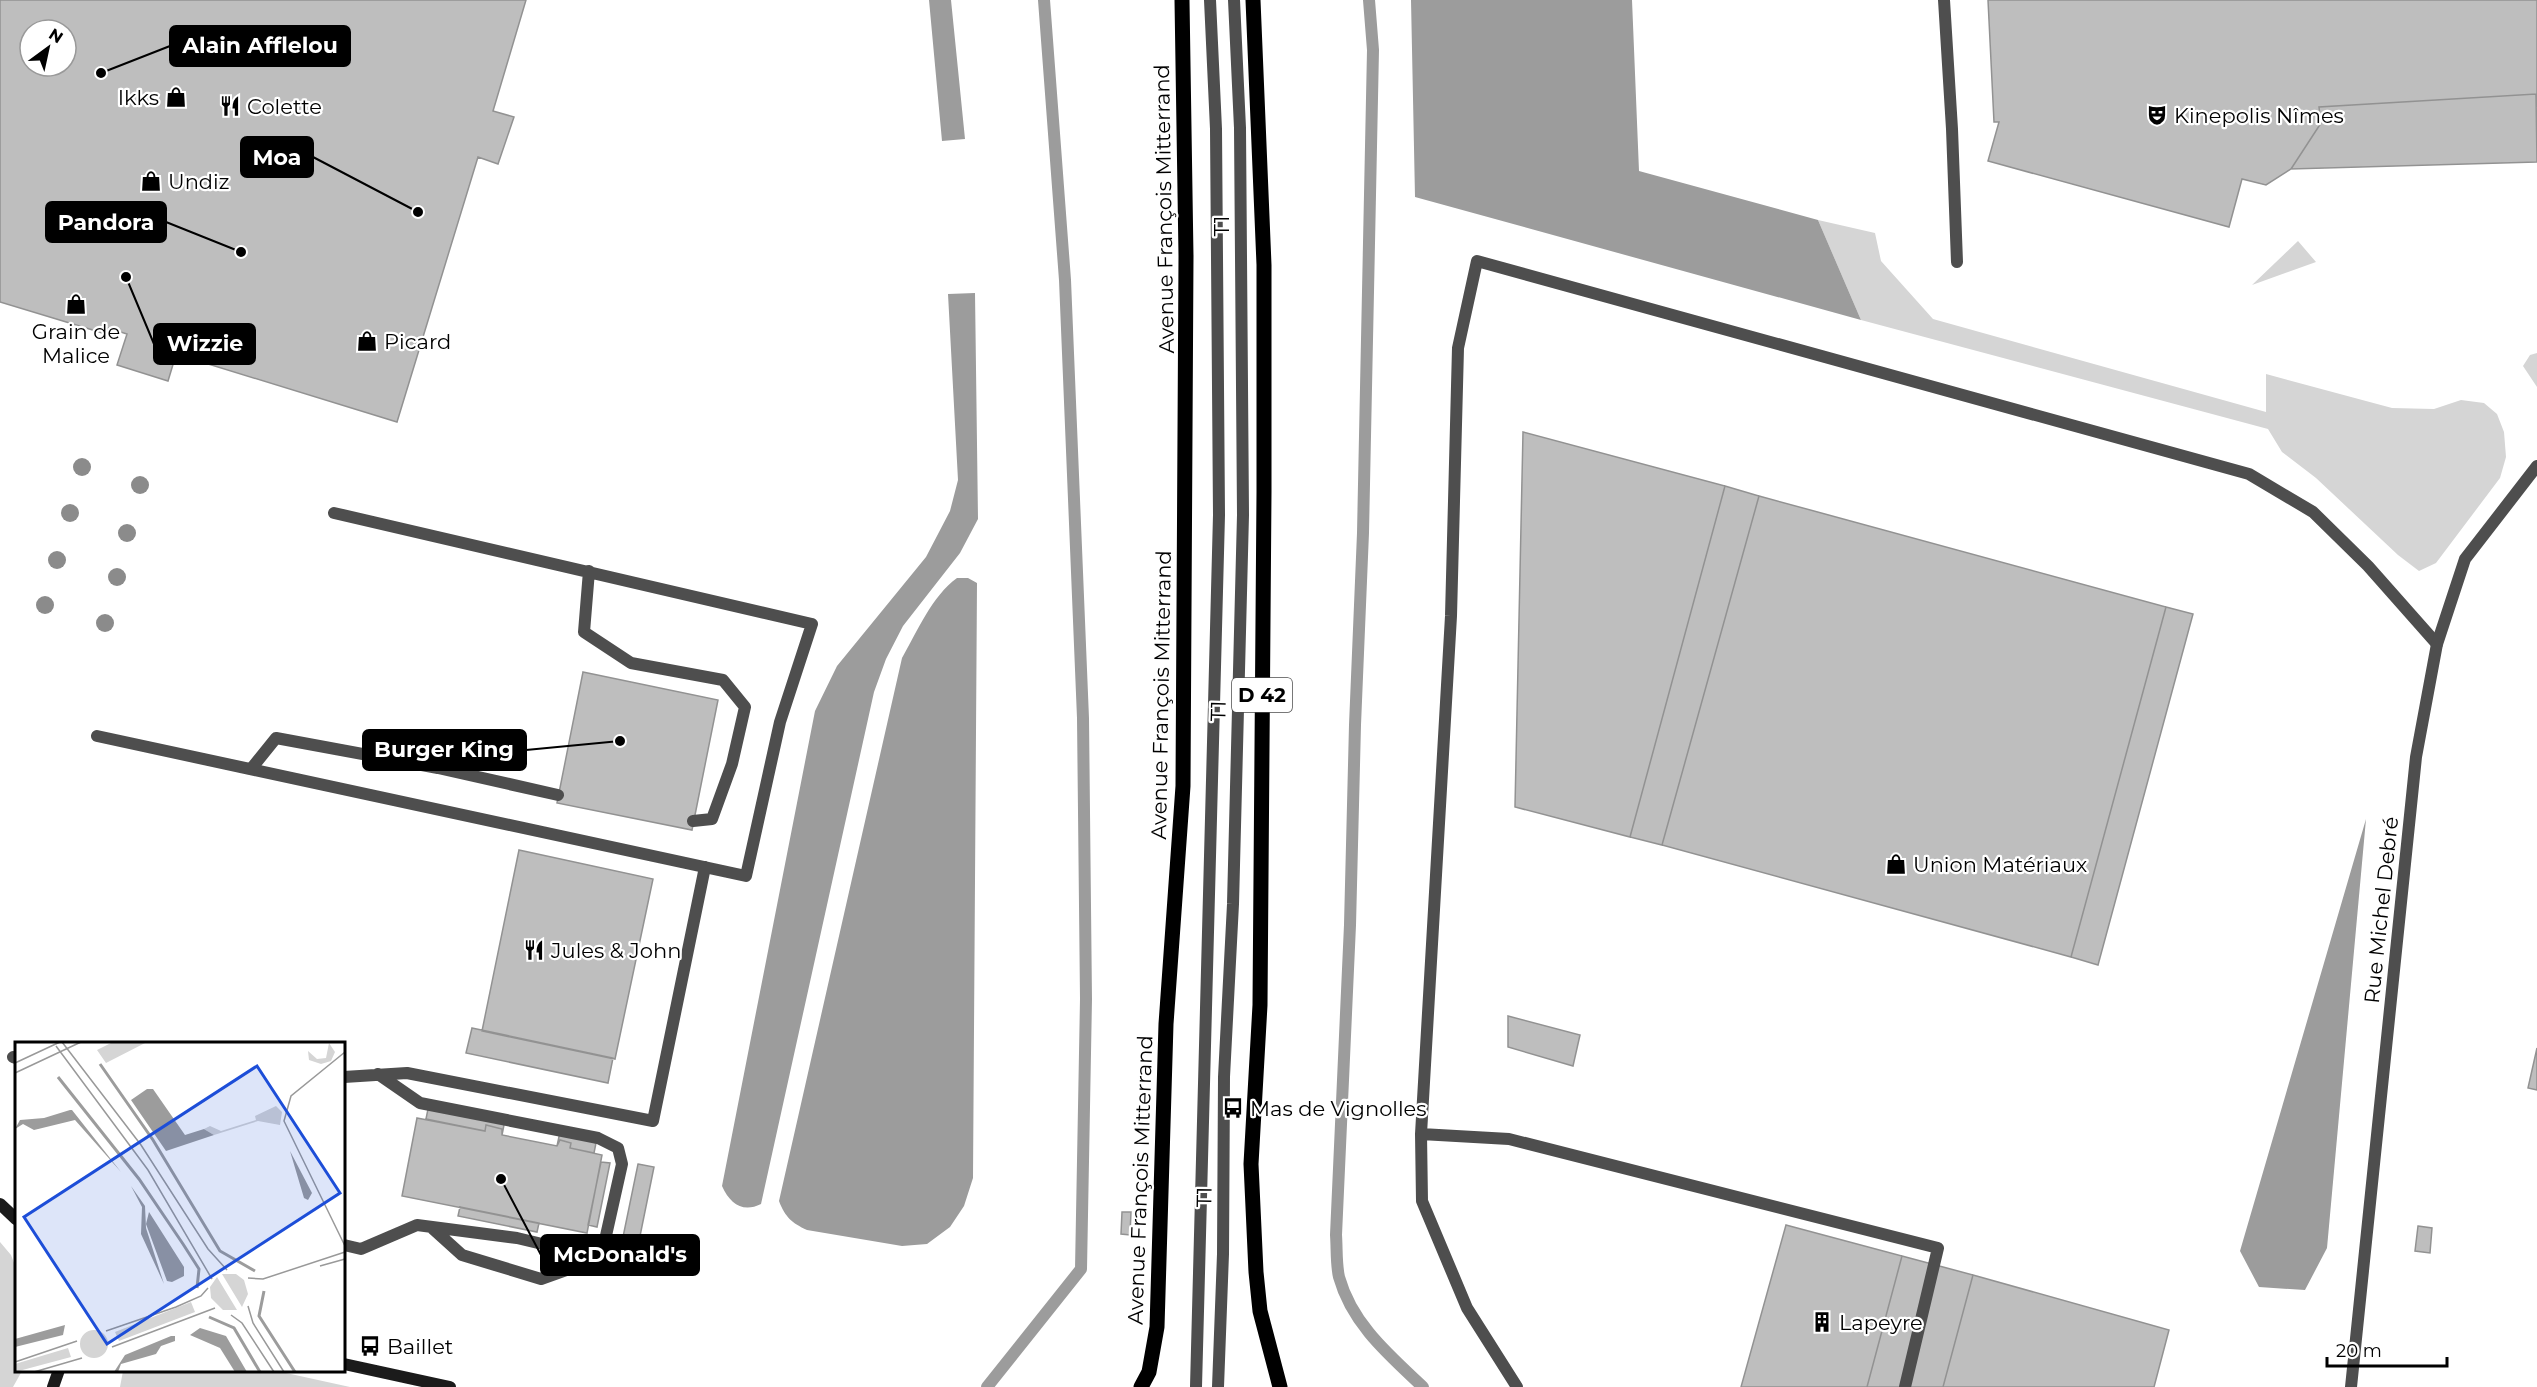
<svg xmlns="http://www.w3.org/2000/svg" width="2537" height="1387" font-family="Montserrat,sans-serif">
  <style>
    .green { fill: #d5d5d5 }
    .water { fill: #9c9c9c }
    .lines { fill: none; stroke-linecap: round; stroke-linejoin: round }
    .stream { stroke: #9c9c9c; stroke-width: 12 }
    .building { fill: #bebebe; stroke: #929292; stroke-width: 1.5; fill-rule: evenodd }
    .service { stroke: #4e4e4e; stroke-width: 12 }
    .minor { stroke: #4e4e4e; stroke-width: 12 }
    .secondary { stroke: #1b1b1b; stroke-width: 12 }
    .primary { stroke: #000; stroke-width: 15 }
    .tree { fill: #8b8b8b }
    .labels { text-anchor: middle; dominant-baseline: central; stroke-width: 4.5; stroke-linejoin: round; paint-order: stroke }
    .shield { fill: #fff; stroke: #4c4c4c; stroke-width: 1.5 }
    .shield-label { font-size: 20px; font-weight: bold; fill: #000 }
    .poi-label { font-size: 21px; fill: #000; stroke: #fff; text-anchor: start }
    .street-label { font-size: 21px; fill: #000; stroke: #fff }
    .inset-river { fill: none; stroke: #9c9c9c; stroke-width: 3 }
    .inset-road { fill: none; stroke: #999; stroke-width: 1.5 }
    .view { fill: #1d4ed8; fill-opacity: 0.15; stroke: #1d4ed8; stroke-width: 3 }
    .inset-edge { fill: none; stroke: #000; stroke-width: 3 }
    .leader { fill: none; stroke: #000; stroke-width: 2 }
    .callout-dot { fill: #000; stroke: #fff; stroke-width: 2 }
    .callout { fill: #000; stroke: #000; stroke-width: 2 }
    .callout-label { font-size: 22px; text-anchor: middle; font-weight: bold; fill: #fff }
  </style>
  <rect width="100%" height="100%" fill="#fff"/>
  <path class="green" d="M1818,220L1875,233L1881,261L1933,319L2266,412V374L2392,408L2434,409L2461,400L2484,403L2497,414L2504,432L2506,457L2500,478L2436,563L2419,571L2398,555L2316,478L2282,452L2268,429L1861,320Z
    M2298,241L2316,262L2252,285Z
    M2537,353V387L2523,366L2530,355Z
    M0,1242L11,1255L16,1268V1370L22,1371L13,1387H0Z
    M123,1371H277L350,1387H120Z"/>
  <path class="water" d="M929,0H951L965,139L942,141Z
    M1411,0H1632L1639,171L1818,220L1861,320L1415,197Z
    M975,293L978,519L960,553L903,626L886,659L874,692L761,1204C743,1213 730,1204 722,1186L815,711L837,666L926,557L950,511L958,480L948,294Z
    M957,578H968L977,583L973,1178L964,1206L950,1227L927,1244L902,1246L807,1230C792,1223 785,1217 779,1201L902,658C917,632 932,596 957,578Z
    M2366,819L2327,1248L2305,1290L2259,1287L2240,1251Z"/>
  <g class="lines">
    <path class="stream" d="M1369,0L1373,50L1363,533L1355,725L1350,925L1336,1235C1337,1248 1336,1264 1339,1277C1352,1324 1389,1355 1423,1387
      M987,1387L1081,1269L1086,999L1083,718L1065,280L1044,0"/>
  </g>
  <path class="building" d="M0,0H526L493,111L514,117L498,164L478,157L397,422L192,359L194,353L178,348L168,381L117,365L127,334L108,328L106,334L0,302ZM30,30H66V66H30Z
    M1988,0H2537V107L2536,94L2319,107L2321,123L2291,169L2266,185L2242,179L2229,227L1988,161L1999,122H1994Z
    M2536,94L2537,162L2291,169L2321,123L2319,107Z
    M1523,432L1725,486L1630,837L1515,807Z
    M1725,486L1759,496L1662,845L1630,837Z
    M1759,496L2166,607L2071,957L1662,845Z
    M2166,607L2193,614L2098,965L2071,957Z
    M583,672L718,700L692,830L557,803Z
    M519,850L653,879L615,1059L482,1031Z
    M1508,1016L1580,1035L1573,1066L1508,1047Z
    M472,1028L613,1058L608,1083L466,1053Z
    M2537,1048V1090L2528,1088Z
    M428,1109L505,1120L502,1135V1129L486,1125L485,1131L426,1119Z
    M417,1118L485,1131L486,1125L502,1129V1135L557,1146L560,1140L571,1143L570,1148L602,1155L587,1233L402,1196Z
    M560,1132L596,1143L594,1153L570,1148L571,1143L560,1140L557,1146Z
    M601,1162L610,1163L597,1227L588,1225Z
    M638,1164L654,1167L639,1241L623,1237Z
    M460,1207L539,1223L537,1232L458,1216Z
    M1122,1212H1131L1130,1235L1121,1234Z
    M1786,1225L1902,1256L1867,1387H1741Z
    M2418,1226L2432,1228L2430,1253L2415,1251Z
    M1902,1256L1973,1275L1943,1387H1867Z
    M1973,1275L2169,1330L2154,1387H1943Z"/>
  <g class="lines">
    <path class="service" d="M1944,0L1952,129L1957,262
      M589,571L584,632L631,663L723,680L745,707L732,764L712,819L693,821
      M97,736L746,876L780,722L812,624L334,513
      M251,769L276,738L438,768L558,795
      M13,1057L16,1058
      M344,1077L407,1073L653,1121L705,867
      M1421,1134L1509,1139L1938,1248L1905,1387
      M431,1227L462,1255L541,1279L600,1258
      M344,1245L361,1249L417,1225L517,1238L601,1258L622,1164L618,1148L598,1138L420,1103L378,1074
      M1196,1387L1219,515L1216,129L1210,0
      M1218,1387L1223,1254L1224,1077L1233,904L1243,515L1240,128L1234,0
      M1517,1387L1467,1308L1422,1201L1421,1134L1451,616L1458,348L1477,261L2249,474L2313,512L2368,566L2437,644"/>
    <path class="minor" d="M2351,1387L2416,757L2437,644L2465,559L2537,466"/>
    <path class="secondary" d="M0,1204L16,1219
      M344,1364L450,1387
      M53,1387L59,1370"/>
    <path class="primary" d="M1253,0L1264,265V492L1260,1005L1251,1164L1256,1272L1260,1311L1280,1387
      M1141,1387L1149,1372L1157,1327L1166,1024L1183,786L1186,256L1182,0"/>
  </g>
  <g class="tree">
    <circle cx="82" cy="467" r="9"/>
    <circle cx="140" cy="485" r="9"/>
    <circle cx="70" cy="513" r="9"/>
    <circle cx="127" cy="533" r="9"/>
    <circle cx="57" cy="560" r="9"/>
    <circle cx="117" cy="577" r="9"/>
    <circle cx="45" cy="605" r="9"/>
    <circle cx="105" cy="623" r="9"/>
  </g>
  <defs>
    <g id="shop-bare" transform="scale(1.62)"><path d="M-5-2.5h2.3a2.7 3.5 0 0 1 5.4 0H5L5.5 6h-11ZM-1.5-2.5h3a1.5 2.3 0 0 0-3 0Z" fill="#000" stroke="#fff" stroke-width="2.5" paint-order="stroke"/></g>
    <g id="restaurant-bare" transform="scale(1.62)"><path d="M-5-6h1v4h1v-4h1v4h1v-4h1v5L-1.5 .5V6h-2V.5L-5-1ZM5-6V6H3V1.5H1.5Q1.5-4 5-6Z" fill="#000" stroke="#fff" stroke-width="2.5" paint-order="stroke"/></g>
    <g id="theatre-bare" transform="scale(1.62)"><path d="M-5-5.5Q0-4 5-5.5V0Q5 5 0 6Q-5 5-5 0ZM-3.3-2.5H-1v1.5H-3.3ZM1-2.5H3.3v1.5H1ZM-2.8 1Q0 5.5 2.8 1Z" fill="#000" stroke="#fff" stroke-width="2.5" paint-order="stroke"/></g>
    <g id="bus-bare" transform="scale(1.62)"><path d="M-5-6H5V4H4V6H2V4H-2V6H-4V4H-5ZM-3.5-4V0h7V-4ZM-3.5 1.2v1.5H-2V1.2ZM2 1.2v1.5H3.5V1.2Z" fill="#000" stroke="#fff" stroke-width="2.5" paint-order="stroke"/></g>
    <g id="building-bare" transform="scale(1.62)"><path d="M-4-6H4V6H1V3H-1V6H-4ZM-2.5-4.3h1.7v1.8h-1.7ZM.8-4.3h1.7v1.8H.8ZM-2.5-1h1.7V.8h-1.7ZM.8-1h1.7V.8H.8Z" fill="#000" stroke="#fff" stroke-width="2.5" paint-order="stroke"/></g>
  </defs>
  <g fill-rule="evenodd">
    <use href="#shop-bare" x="176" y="97"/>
    <use href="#restaurant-bare" x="230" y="106"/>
    <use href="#theatre-bare" x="2157" y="115"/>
    <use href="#shop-bare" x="151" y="181"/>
    <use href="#shop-bare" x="76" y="304"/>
    <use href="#shop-bare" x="367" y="341"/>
    <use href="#shop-bare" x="1896" y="864"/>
    <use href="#restaurant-bare" x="534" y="950"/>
    <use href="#bus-bare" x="1233" y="1108"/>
    <use href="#building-bare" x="1822" y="1322"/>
    <use href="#bus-bare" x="370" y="1346"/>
  </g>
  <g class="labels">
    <rect class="shield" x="1232" y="678" width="60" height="34" rx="4.5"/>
    <g class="shield-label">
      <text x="1262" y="695">D 42</text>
    </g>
    <g class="poi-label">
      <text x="159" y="97" text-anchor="end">Ikks</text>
      <text x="247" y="106">Colette</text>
      <text x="2174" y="115">Kinepolis Nîmes</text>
      <text x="168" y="181">Undiz</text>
      <text x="76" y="331" text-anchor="middle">Grain de<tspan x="76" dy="24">Malice</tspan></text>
      <text x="384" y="341">Picard</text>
      <text x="1913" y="864">Union Matériaux</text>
      <text x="551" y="950">Jules &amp; John</text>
      <text x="1250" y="1108">Mas de Vignolles</text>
      <text x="1839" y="1322">Lapeyre</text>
      <text x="387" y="1346">Baillet</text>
    </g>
    <g class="street-label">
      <text transform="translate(1164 209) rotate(-91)">Avenue François Mitterrand</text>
      <text transform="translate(1221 226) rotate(-90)">T1</text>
      <text transform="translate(1161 695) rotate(-89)">Avenue François Mitterrand</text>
      <text transform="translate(1218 711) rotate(-88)">T1</text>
      <text transform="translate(2381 910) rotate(-84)">Rue Michel Debré</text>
      <text transform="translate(1140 1180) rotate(-88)">Avenue François Mitterrand</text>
      <text transform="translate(1204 1197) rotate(-89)">T1</text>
    </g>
  </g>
  <g transform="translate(15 1042)">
    <rect width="330" height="330" fill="#fff"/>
    <path d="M98,0H132L91,21L82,8ZM314,1L320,10L316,19L306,22L294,18L293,9L302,17L311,16ZM261,64L267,70L265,83L243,79L199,93L189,87L195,84L206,89L241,78L240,74ZM207,232H221L229,238L233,252L227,265ZM202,235L222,268H208L196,256L195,245ZM176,260L180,270L104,299L100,290ZM65 302a14 14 0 1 1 28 0a14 14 0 1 1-28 0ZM53,306L56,315L0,330V322Z" fill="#d5d5d5"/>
    <path d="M132,47H138L170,93L189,87L199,93L151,109L116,58ZM55,68H57L106,130L60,78L19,88L8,82L0,87L5,78L29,76ZM275,109L297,151L293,158L289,156ZM116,144L130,164L131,186L149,242L126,192L127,165ZM134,170L169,225V234L157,240L152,239L131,182ZM50,283L48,293L0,305V297ZM185,286L211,294L232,330H220L205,306L175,293ZM156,294H160V299L146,304L141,312L106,322L103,330H99L110,313Z" fill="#9c9c9c"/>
    <path class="inset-river" d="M85,22L138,98L205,209L240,229M43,35L124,137L168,202L184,227L182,246M249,249L244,274L280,330M194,275L219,286L245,330"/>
    <path class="inset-road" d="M47,0L126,103L193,207L212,228M41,4L133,128L197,237M330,10L276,54L269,79L330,204M0,21L45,0M0,31L66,0M305,224L330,217M233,236L248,237L330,210M233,264L238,281L269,330M216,273L227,281L259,330M91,289L161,265L186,254L193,246M97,305L200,266M0,320L62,299M19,330L67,316"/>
    <path class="view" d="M242,24L325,151L92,302L9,175Z"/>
    <rect width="330" height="330" class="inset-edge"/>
  </g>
  <path class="leader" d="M101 73L170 46M418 212L313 157M241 252L166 222M126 277L154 344M620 741L526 750M501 1179L541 1255"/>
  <g class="callout-dot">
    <circle cx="101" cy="73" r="6"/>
    <circle cx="418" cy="212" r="6"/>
    <circle cx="241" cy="252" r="6"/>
    <circle cx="126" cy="277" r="6"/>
    <circle cx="620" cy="741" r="6"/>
    <circle cx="501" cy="1179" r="6"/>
  </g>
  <g class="callout">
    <rect x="170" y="26" width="180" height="40" rx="6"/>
    <rect x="241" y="137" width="72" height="40" rx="6"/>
    <rect x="46" y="202" width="120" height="40" rx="6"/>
    <rect x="154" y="324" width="101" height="40" rx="6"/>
    <rect x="363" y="730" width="163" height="40" rx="6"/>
    <rect x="541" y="1235" width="158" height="40" rx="6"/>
  </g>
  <g class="callout-label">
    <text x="260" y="53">Alain Afflelou</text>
    <text x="277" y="165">Moa</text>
    <text x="106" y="230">Pandora</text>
    <text x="205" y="351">Wizzie</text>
    <text x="444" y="757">Burger King</text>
    <text x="620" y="1262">McDonald's</text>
  </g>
  <g transform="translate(48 48) rotate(33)"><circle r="28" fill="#ffffff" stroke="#999999" stroke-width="1.5"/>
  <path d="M0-4.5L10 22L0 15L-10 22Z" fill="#000000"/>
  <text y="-9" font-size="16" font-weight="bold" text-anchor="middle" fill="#000000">N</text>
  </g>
  <path d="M2327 1357v9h120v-9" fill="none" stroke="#000000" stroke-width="3"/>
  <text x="2336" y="1357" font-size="18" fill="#000000" stroke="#ffffff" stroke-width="4.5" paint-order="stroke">20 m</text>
</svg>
